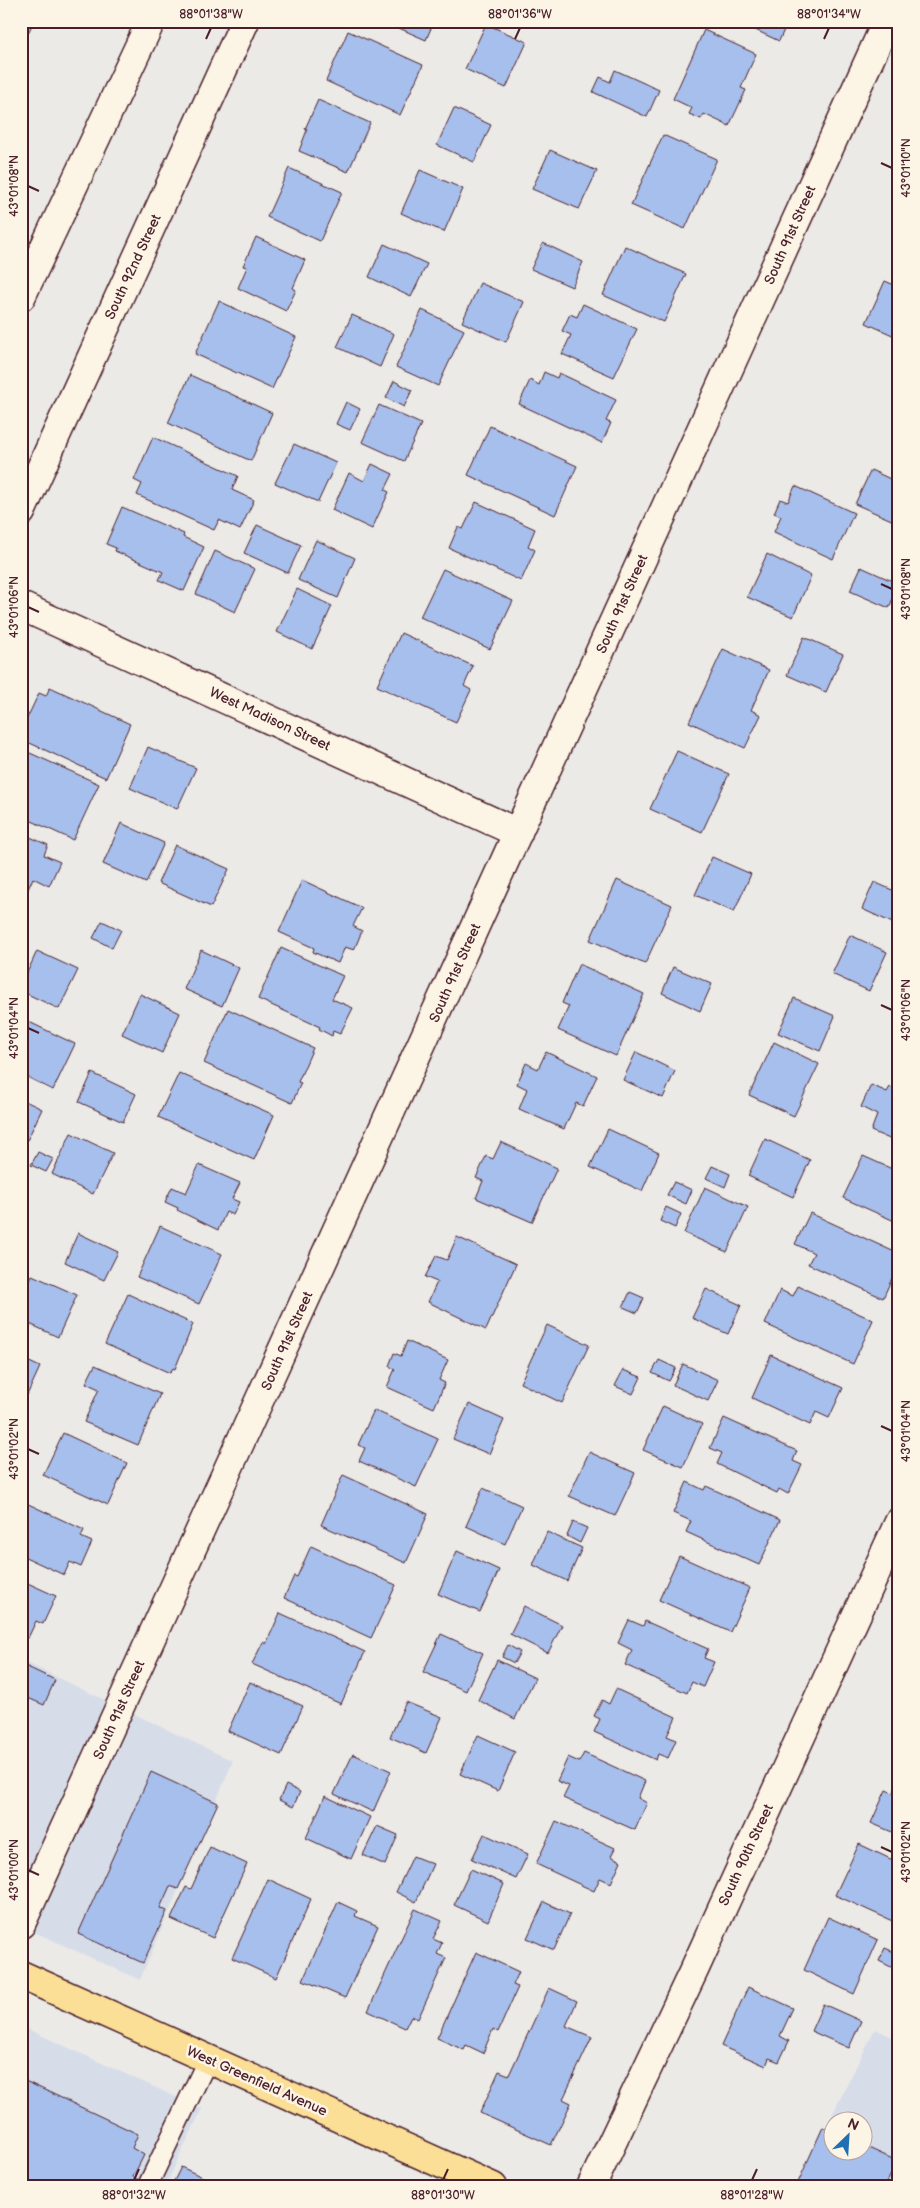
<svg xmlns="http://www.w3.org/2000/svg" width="920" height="2208" font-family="'Balsamiq Sans',sans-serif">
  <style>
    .built { fill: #d7dde8; fill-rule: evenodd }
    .building { fill: #a7bfec; stroke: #4a1f2b }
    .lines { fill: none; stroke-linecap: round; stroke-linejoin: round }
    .service-casing { stroke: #4a1f2b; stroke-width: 22 }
    .minor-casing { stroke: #4a1f2b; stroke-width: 31 }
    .tertiary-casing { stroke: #4a1f2b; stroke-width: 31 }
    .primary-casing { stroke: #4a1f2b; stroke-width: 31 }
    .service { stroke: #fcf5e5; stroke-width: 19 }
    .minor { stroke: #fcf5e5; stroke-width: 28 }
    .tertiary { stroke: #fcf5e5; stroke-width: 28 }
    .primary { stroke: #fbdf96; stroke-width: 28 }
    .ticks { fill: none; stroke: #4a1f2b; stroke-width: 2 }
    .labels { text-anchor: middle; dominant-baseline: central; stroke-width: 5; stroke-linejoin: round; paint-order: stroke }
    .street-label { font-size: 14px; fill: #4a1f2b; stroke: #fcf5e5 }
    .neatline { fill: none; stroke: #4a1f2b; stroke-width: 2 }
    .ticks-label { font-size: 12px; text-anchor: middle; fill: #4a1f2b }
  </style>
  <rect width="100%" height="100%" fill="#ebeae6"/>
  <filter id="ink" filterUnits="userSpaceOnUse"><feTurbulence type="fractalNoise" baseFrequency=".02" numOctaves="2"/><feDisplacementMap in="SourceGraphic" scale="10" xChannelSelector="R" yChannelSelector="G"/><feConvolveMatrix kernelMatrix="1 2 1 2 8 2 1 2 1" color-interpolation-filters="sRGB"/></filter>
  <g filter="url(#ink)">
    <path class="built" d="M21,1660L233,1761L140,1980L21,1926Z
      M21,2026L202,2109L165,2187H21Z
      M875,2029L899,2040V2161L888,2187H796ZM832,2120H862V2150H832Z"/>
    <path class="building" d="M21,21H34L26,37L21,35Z
      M383,21H434L426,40Z
      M736,21H788L779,41Z
      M486,24L527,42L506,88L465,69Z
      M704,30L756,54L741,88L746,90L729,126L704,114L701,119L689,114L692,108L673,99Z
      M348,31L423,65L400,115L326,81Z
      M615,70L659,90L647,117L593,92L600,77L610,82Z
      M318,100L370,123L348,172L299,151L307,130L305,129Z
      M454,108L491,125L474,162L437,145Z
      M663,135L717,159L685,229L631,205Z
      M550,150L597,171L579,209L532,189Z
      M289,168L342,192L320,241L267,217Z
      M420,170L463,189L444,232L401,213Z
      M256,237L305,260L293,288L296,290L286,311L238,288L247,267L243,266Z
      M543,243L583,262L572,287L531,269Z
      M384,244L427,264L411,297L369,277Z
      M625,246L686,274L664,322L603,295Z
      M885,281L899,287V338L866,323Z
      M480,283L524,302L506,342L462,322Z
      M219,301L296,337L272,389L195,354Z
      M583,304L637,329L614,377L562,354L571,335L562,331L570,314L577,317Z
      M422,310L464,330L438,386L396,367Z
      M352,315L394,334L380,367L337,347Z
      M544,372L557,378L559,373L616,400L606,421L611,423L602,443L519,404L530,380L539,385Z
      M190,375L272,413L251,461L168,423Z
      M394,381L412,390L404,407L386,398Z
      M346,402L360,409L350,430L336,424Z
      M379,405L421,424L404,461L362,442Z
      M490,426L577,466L555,515L468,475Z
      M153,437L238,476L232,490L254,500L240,530L219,520L214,530L137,495L142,484L134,480Z
      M294,444L336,463L318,502L275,483Z
      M372,464L393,474L385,490L389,492L372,529L332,510L349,473L364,481Z
      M871,470L899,483V516L896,522L855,504Z
      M795,486L854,513L833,559L774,532L781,516L774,513L780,499L788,502Z
      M476,502L535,529L528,546L535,550L521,581L449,548L458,527L463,529Z
      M122,507L184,534L183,537L204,547L184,591L159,580L163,572L115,551L116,548L106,544Z
      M257,525L301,545L288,573L244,553Z
      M316,540L355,558L338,598L298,580Z
      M215,551L255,569L235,612L196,594Z
      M767,554L811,576L793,617L747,597Z
      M861,567L899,584L889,608L850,591Z
      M443,569L513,601L490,649L420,617Z
      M297,589L332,606L312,649L277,632Z
      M401,633L473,666L464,686L471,690L456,722L377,686Z
      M804,637L843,654L826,692L787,675Z
      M723,649L769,670L751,710L761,715L745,748L689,722Z
      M50,687L130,724L106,778L21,739V731L39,693L46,696Z
      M148,747L196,768L177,809L130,788Z
      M21,749L99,784L73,840L21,816Z
      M677,751L729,774L702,832L650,809Z
      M121,823L164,843L146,883L103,864Z
      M899,825V842L892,839Z
      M21,833L48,845L44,855L60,862L49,886L33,878L24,898L21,897Z
      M175,845L229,869L211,907L158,883Z
      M712,857L751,874L734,912L695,895Z
      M302,880L362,908L353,926L362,931L354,950L345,947L338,963L313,952L314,948L279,932Z
      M617,880L672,905L645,964L590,940Z
      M874,882L899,893V926L862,909Z
      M102,921L121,930L112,948L93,938Z
      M850,935L887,952L869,991L832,974Z
      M281,948L343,976L332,999L353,1008L340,1034L333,1031L332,1036L319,1029L320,1027L258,999Z
      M201,950L239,968L222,1006L184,989Z
      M37,951L78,970L59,1009L21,991V986Z
      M579,964L644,994L616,1056L558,1030L569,1006L562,1003Z
      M673,967L712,984L700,1011L662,993Z
      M140,994L180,1013L162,1053L122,1034Z
      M794,998L835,1016L820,1051L778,1033Z
      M228,1009L313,1048L298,1082L301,1083L292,1103L204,1063Z
      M27,1021L75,1044L53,1090L21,1074V1033Z
      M774,1042L819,1064L794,1116L749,1095Z
      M546,1052L597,1076L583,1106L576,1103L564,1129L519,1109L527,1089L517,1084L526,1063L538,1069Z
      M636,1052L675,1071L663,1098L623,1080Z
      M92,1073L136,1094L123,1122L79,1102Z
      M179,1073L274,1115L254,1160L158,1117Z
      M871,1085L887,1092L890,1087L899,1091V1143L871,1131L877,1115L861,1107Z
      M21,1099L42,1109L21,1153Z
      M608,1129L659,1153L642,1191L590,1167Z
      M71,1133L113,1153L93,1194L52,1174Z
      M765,1139L810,1160L793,1197L748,1176Z
      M501,1142L557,1168L532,1222L476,1198L483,1181L476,1178L486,1156L493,1159Z
      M38,1152L53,1159L46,1172L31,1165Z
      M863,1156L899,1172V1223L843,1198Z
      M199,1165L240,1183L232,1199L239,1202L233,1215L226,1212L218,1230L177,1210L178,1208L165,1202L172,1187L186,1193Z
      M712,1166L730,1174L725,1187L706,1178Z
      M674,1182L692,1190L686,1204L667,1195Z
      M705,1187L748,1207L727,1252L684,1233Z
      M666,1207L681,1214L675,1228L660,1221Z
      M810,1213L899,1254V1263L883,1298L808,1264L814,1253L795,1244Z
      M160,1226L222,1254L199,1304L137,1277Z
      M78,1233L118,1252L104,1280L65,1262Z
      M457,1237L516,1264L486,1330L428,1302L437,1282L425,1277L436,1256L447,1260Z
      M32,1275L77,1295L58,1337L21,1320V1299Z
      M798,1286L873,1320L853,1364L765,1324L780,1290L793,1296Z
      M706,1289L741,1305L728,1334L692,1318Z
      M630,1292L644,1298L637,1313L623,1307Z
      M128,1294L193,1324L175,1369L173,1368L170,1373L105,1344Z
      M547,1325L589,1345L562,1403L520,1383Z
      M407,1341L448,1360L439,1380L445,1383L434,1408L387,1387L395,1369L389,1366L394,1353L401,1356Z
      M771,1355L843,1388L829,1418L816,1412L810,1425L752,1398Z
      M21,1358L40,1367L22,1406H21Z
      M659,1360L676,1368L669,1381L652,1373Z
      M683,1364L718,1380L708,1401L673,1385Z
      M95,1365L160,1394L138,1445L84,1422L99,1389L86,1383Z
      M623,1370L641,1377L633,1394L615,1386Z
      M469,1404L504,1420L489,1454L453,1439Z
      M663,1406L702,1424L683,1467L643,1450Z
      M374,1410L438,1439L416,1487L359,1461L365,1448L358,1445Z
      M724,1418L797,1451L793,1461L802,1465L788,1494L779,1489L777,1493L717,1464L722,1453L710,1448Z
      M63,1433L127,1463L108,1505L43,1475Z
      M589,1452L635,1473L615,1516L569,1496Z
      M343,1475L428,1514L406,1563L321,1525Z
      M687,1482L704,1490L706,1486L780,1520L759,1565L686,1532L691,1521L673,1513Z
      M483,1488L522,1506L505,1544L466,1526Z
      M24,1502L84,1530L81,1537L92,1542L81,1567L70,1562L64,1575L21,1555V1507Z
      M573,1522L587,1528L580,1543L567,1536Z
      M547,1532L582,1548L567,1581L533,1565Z
      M311,1546L396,1585L371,1638L284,1598L294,1576L297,1577Z
      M457,1551L499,1570L480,1612L438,1594Z
      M679,1556L750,1588L730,1632L659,1600Z
      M21,1580L56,1596L43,1624L36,1621L28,1638L21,1635Z
      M524,1606L562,1625L548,1653L510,1634Z
      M280,1613L365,1652L341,1704L252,1664L263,1642L266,1644Z
      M629,1620L643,1626L645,1621L708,1649L704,1658L714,1662L703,1687L692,1682L687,1693L625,1665L632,1650L618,1643Z
      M441,1634L483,1653L466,1691L423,1672Z
      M508,1645L520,1652L514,1663L502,1657Z
      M497,1660L535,1678L515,1719L478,1700Z
      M21,1664L55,1680L44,1705L21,1695Z
      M250,1682L303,1706L281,1755L228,1731Z
      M616,1689L676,1717L667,1736L676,1740L668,1758L658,1754L656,1760L594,1732L600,1719L594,1716L602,1700L609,1704Z
      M406,1702L442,1717L426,1753L390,1737Z
      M478,1735L515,1752L498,1791L460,1774Z
      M584,1753L645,1781L638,1798L647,1803L635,1830L563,1798L569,1786L557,1781L568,1757L579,1762Z
      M353,1754L391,1771L373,1812L334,1794Z
      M151,1772L218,1803L178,1889L170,1886L160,1908L167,1911L143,1963L78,1934Z
      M899,1781V1835L871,1823L886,1790L893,1793Z
      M286,1785L300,1792L293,1807L279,1800Z
      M325,1796L370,1817L351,1859L306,1838Z
      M556,1821L615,1848L611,1856L621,1861L611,1883L600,1878L594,1891L536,1864Z
      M377,1826L398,1835L385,1865L363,1855Z
      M484,1834L528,1854L516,1879L472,1859Z
      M859,1844L899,1863V1924L835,1895Z
      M210,1847L247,1864L213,1938L171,1919L186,1887L191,1889Z
      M413,1856L433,1864L416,1902L396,1892Z
      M471,1869L504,1884L488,1921L454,1905Z
      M268,1879L311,1899L276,1978L232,1958Z
      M338,1902L357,1911L355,1916L378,1926L345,1998L303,1980Z
      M544,1902L570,1914L554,1950L527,1938Z
      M415,1909L442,1921L433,1939L442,1943L437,1954L446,1958L418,2019L411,2016L405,2028L368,2011Z
      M828,1917L878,1940L854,1994L804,1970Z
      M885,1948L899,1954L897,1970L879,1961Z
      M476,1952L519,1972L513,1985L518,1987L498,2032L493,2029L483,2053L466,2045L464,2050L437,2038Z
      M748,1987L793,2008L780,2036L789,2041L779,2062L769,2058L766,2066L721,2046Z
      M549,1988L577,2001L566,2026L592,2037L563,2099L571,2103L551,2145L480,2113L499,2071L509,2075Z
      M823,2004L861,2021L849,2048L811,2031Z
      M21,2079L138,2134L132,2148L144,2155L133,2177L141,2181L138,2187H21Z
      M823,2127L832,2131V2150H862V2145L897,2161L885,2187H796Z
      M181,2167L224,2187H171Z"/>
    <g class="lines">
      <g class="service-casing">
        <path id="service" d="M147,2187L208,2059"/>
      </g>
      <g class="minor-casing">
        <path id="minor" d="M21,606L518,833
          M21,1924L887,21
          M591,2187L695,1968L899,1522"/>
      </g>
      <g class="tertiary-casing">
        <path id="tertiary" d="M21,297L151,21
          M21,512L245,21"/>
      </g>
      <g class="primary-casing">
        <path id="primary" d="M21,1975L493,2187"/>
      </g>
      <use href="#service" class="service"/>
      <use href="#minor" class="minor"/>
      <use href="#tertiary" class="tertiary"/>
      <use href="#primary" class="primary"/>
    </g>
  </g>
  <path class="ticks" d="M206,39L211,28M515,39L520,28M824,39L829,28M881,163L892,168M28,186L39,191M881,584L892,589M28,607L39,612M881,1005L892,1010M28,1028L39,1033M881,1426L892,1431M28,1449L39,1454M881,1847L892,1852M28,1870L39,1875M134,2180L139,2169M443,2180L448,2169M752,2180L757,2169"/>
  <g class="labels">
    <g class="street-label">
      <text transform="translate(790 235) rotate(-66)">South 91st Street</text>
      <text transform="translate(133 267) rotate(-65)">South 92nd Street</text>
      <text transform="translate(622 604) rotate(-66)">South 91st Street</text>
      <text transform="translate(270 719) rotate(25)">West Madison Street</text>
      <text transform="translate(455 973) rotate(-66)">South 91st Street</text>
      <text transform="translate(287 1341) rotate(-66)">South 91st Street</text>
      <text transform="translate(119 1710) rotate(-66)">South 91st Street</text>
      <text transform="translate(746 1855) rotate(-65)">South 90th Street</text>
      <text transform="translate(257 2081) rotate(24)">West Greenfield Avenue</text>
    </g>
  </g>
  <rect width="920" height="2208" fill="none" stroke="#fcf5e5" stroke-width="55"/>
  <g transform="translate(848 2136) rotate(25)"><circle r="24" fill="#fcf5e5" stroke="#b59f9b"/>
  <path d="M0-4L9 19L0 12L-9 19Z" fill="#1f6fb2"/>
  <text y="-8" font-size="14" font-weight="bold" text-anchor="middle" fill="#4a1f2b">N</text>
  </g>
  <rect x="28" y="28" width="864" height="2152" class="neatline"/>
  <g class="ticks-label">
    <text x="211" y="18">88°01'38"W</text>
    <text x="520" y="18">88°01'36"W</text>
    <text x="829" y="18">88°01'34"W</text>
    <text transform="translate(906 168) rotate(-90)" y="4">43°01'10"N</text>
    <text transform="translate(14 186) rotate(-90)" y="4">43°01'08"N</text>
    <text transform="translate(906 589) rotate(-90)" y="4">43°01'08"N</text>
    <text transform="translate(14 607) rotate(-90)" y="4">43°01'06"N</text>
    <text transform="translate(906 1010) rotate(-90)" y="4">43°01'06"N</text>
    <text transform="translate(14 1028) rotate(-90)" y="4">43°01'04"N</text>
    <text transform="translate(906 1431) rotate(-90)" y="4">43°01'04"N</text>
    <text transform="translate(14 1449) rotate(-90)" y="4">43°01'02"N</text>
    <text transform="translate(906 1852) rotate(-90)" y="4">43°01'02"N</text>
    <text transform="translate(14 1870) rotate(-90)" y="4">43°01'00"N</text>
    <text x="134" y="2199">88°01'32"W</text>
    <text x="443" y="2199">88°01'30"W</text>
    <text x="752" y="2199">88°01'28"W</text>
  </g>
</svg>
